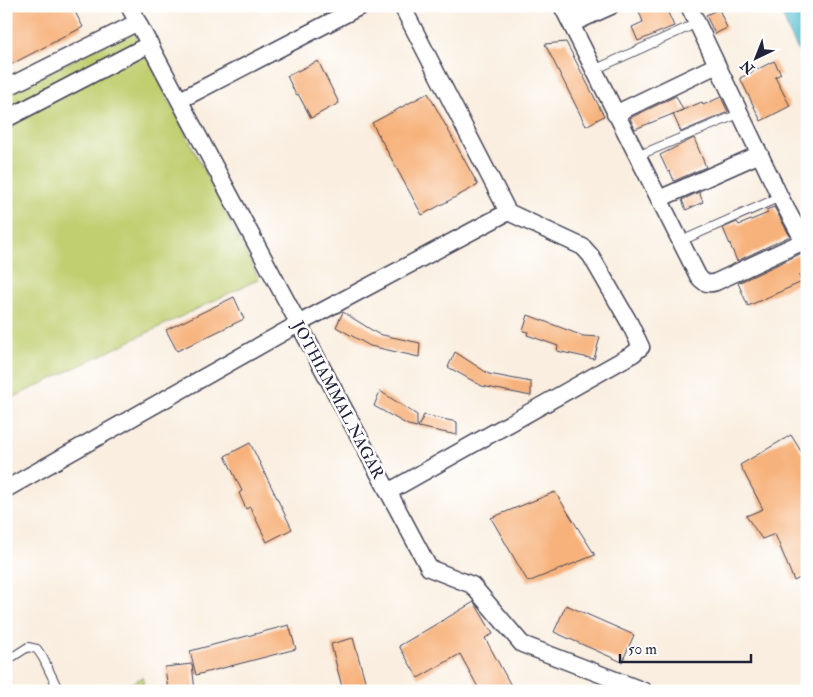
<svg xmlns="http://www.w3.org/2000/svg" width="813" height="697" font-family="'IM FELL Double Pica',serif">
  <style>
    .green { fill: #c1cf71; stroke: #727856 }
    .water { fill: #4fbacc; stroke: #386e84 }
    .building { fill: #f7b27b }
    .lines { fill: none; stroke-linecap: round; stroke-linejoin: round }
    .service-casing { stroke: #424154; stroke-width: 10 }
    .minor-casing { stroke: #424154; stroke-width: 19 }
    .service { stroke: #fff; stroke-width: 8 }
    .minor { stroke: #fff; stroke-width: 16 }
    .labels { text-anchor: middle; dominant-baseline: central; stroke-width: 5; stroke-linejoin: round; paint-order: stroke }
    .street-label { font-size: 16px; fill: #22223b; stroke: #fff }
  </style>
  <rect width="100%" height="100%" fill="#fff"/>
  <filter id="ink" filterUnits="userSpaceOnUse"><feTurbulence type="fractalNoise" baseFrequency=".02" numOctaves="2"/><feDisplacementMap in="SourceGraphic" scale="10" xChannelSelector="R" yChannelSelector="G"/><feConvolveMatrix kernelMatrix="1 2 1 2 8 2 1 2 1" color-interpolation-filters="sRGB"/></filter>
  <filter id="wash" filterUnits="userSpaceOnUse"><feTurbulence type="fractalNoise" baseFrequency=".0096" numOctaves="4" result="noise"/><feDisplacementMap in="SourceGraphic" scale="20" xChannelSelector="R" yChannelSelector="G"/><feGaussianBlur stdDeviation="1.12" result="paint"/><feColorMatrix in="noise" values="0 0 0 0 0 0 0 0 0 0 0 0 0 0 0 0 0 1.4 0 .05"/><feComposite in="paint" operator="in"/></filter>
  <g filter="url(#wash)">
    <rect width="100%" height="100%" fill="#f9eedf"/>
    <path class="green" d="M133,29L259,279L6,401V95Z
      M143,677L144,691H116Z"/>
    <path class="water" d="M779,6H807V68L789,32Z"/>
    <g id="blocks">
      <path class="building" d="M15,6H72L83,27L6,67V11Z
        M637,6H665L674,26L638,41L632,27L643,22Z
        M719,9L727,28L715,34L706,15Z
        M566,42L604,116L586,126L545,44Z
        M318,61L339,103L311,118L298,94L296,95L287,76Z
        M774,61L781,74L775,77L790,106L761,121L740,78Z
        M428,93L478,185L422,215L372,123Z
        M676,96L683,110L635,129L630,118Z
        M721,97L728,112L681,132L673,114L702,102L703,105Z
        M694,138L706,167L674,181L670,171L668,172L660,155Z
        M699,192L703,202L686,210L682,200Z
        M774,207L790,236L737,261L723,228L737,222L739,225L768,213L766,210Z
        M800,254L805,257L807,260V272L799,276L802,282L748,306L738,283Z
        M234,297L244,319L177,351L166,330Z
        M343,312L378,334L420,343L419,357L370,346L336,327Z
        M528,315L583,336L600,337L594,359L557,351L558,346L527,335L528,332L523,331Z
        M455,352L489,374L531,382V396L482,386L448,367Z
        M380,391L417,415V427L408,425L374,406Z
        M424,415L457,422V435L418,427Z
        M791,435L807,461V574L794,581L775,534L762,539L746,516L763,509L740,465Z
        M250,443L292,529L267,542L250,507L246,509L239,493L242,491L225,456Z
        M555,492L595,555L528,582L491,518Z
        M474,602L493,634L485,638L514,691H480L460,654L418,678L399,646Z
        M566,605L634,635L622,662L554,632Z
        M289,625L296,649L196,675L190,651Z
        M353,638L368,691H343L331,644Z
        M192,664L195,691H168L165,667Z"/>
    </g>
  </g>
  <g filter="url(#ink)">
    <use href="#blocks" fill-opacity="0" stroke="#424154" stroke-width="1"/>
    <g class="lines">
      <g class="service-casing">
        <path id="service" d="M594,70L697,23
          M637,156L741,113
          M681,241L780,197
          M6,661L28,647L37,649L43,658L59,691"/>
      </g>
      <g class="minor-casing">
        <path id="minor" d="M129,6L429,568L472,585L522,644L644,691
          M562,6L698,276C703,283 708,285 716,282L804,241
          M689,6L780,197L807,247
          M571,24L611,6
          M6,88L138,22
          M180,100L361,6
          M615,114L717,65
          M6,119L150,44
          M659,199L760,154
          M6,489L298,324L508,212
          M388,492L633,354L641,347L629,322L591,256L583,247L508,212L402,6"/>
      </g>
      <use href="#service" class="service"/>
      <use href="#minor" class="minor"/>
    </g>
  </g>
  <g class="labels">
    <g class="street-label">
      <text transform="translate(338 400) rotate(62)">JOTHIAMMAL NAGAR</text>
    </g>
  </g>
  <rect width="813" height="697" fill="none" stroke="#fff" stroke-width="25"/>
  <g transform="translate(756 58) rotate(223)" stroke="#ffffff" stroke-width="4" paint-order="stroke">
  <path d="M0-4L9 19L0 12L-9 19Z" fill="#22223b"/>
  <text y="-8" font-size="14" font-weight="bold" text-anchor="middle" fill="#22223b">N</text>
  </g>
  <path d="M620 654v8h131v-8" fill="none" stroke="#22223b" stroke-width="2.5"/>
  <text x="628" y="654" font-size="15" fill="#22223b" stroke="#ffffff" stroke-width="4" paint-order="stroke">50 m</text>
</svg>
